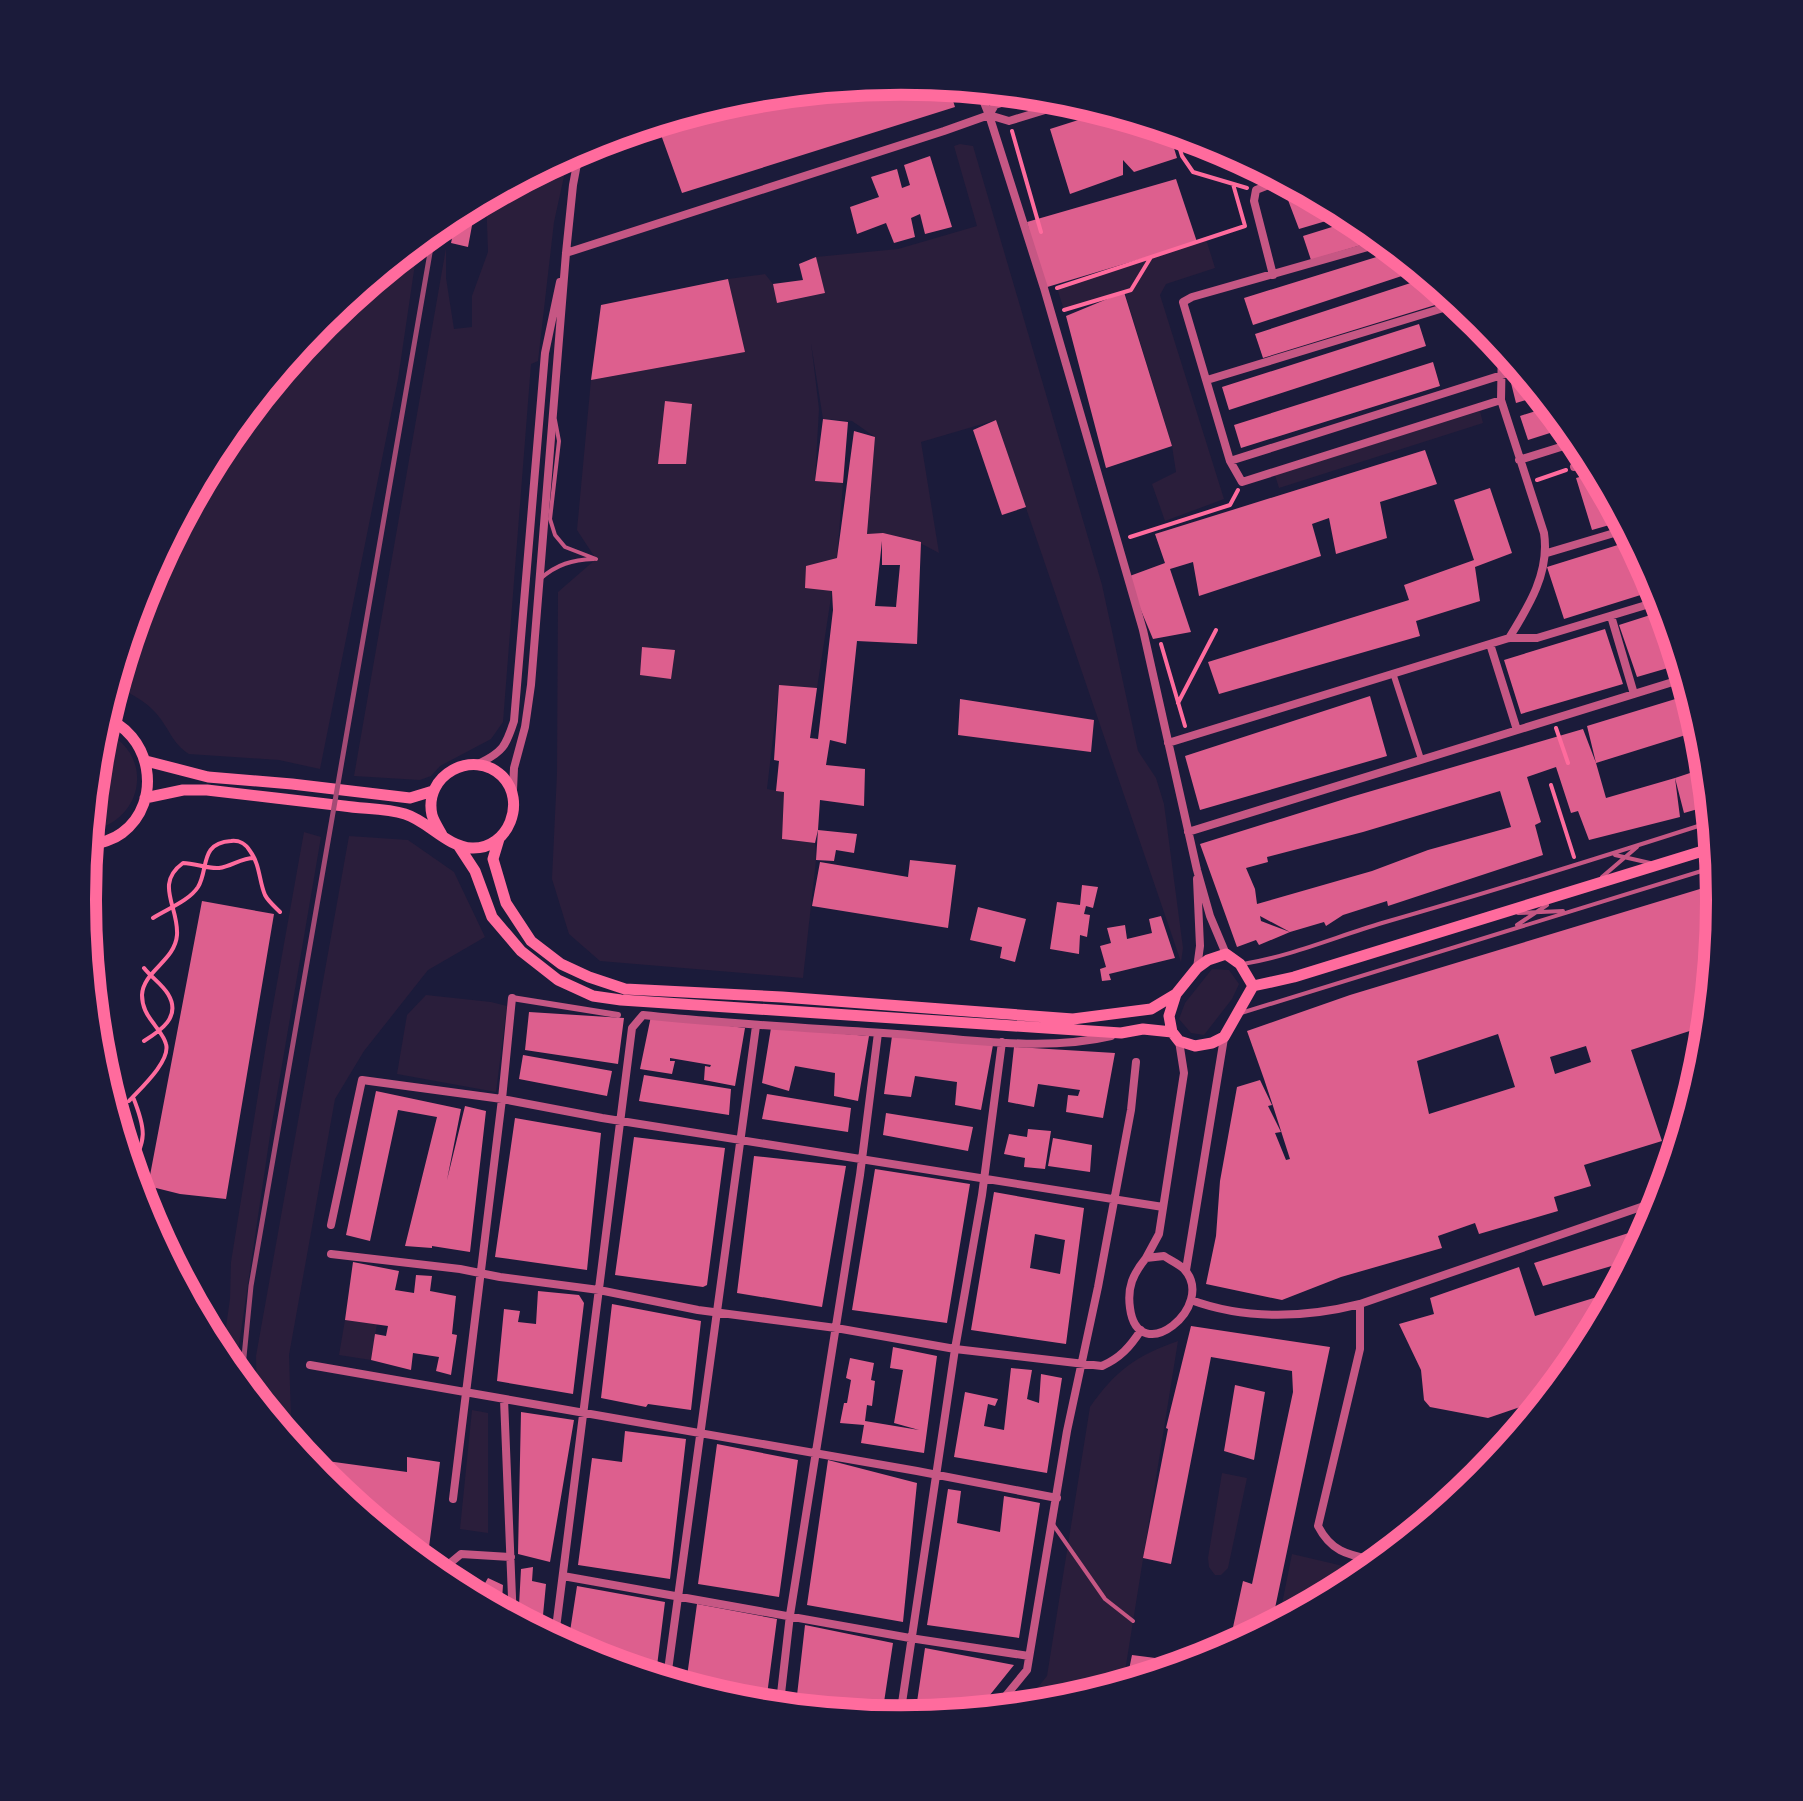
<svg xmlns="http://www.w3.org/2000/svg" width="1803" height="1801" font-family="'Titillium Web',sans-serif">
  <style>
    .green { fill: #2a1e3b }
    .building { fill: #dd5f8e; fill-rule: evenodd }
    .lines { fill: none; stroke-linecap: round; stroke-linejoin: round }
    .path { stroke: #ff6b9d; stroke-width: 4 }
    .service { stroke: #c65784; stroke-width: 4 }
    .pedestrian { stroke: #c65784; stroke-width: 6 }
    .minor { stroke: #c65784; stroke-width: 8 }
    .secondary { stroke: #ff6b9d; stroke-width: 11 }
    .rail { stroke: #a44b75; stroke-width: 5 }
    .rim { fill: none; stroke: #ff6b9d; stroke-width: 12 }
  </style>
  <rect width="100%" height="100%" fill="#1b1b3a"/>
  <path class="green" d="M960,144L973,146L1102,585L1138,751L1156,778L1164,804L1183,948L1181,962L996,420L921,442L939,553C917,540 893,532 867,534L875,437L852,421L823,419L811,343L819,409L815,480L843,483L837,558L806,566L832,591L817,688L779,686L767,789L784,792L782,839L815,843L816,860L803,978L600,961L569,934L552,879L557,773L558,592L596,559L577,530L591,380L744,352L728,279L765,274L773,284L778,303L825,293L816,257L898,249L977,226L954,146Z
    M570,149L554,222L538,361L531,364L503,722L491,739L440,766L431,776L420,780L354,776L446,248V278L454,329L472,327V296L488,252L486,194Z
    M419,237L398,379L320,769L279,760L189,754C172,744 168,725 154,711C144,700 127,692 114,684V675L141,585L218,443L320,318Z
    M1206,239L1215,268L1166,284L1160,295L1224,499L1165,521L1152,484L1176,472L1172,446L1125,293L1064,310L1057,288Z
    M1480,411L1483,423L1279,488L1275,475Z
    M97,729C157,747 147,825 85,831L94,739Z
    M304,832L321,837L270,1135L234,1378L221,1362L230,1299L231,1262L267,1039Z
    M349,836L408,840L454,872L485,937L428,970L364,1051L335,1099L289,1355L292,1449L257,1406L256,1356Z
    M1212,969L1229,970L1239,984L1232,999L1204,1035L1191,1033L1179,1019L1185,1003Z
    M426,995L491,1002L507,1006L496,1092L397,1074L407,1015Z
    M345,1320L377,1324L371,1360L339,1355Z
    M1178,1341L1122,1690L1061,1708L1018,1712L1047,1676L1090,1407C1115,1371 1137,1355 1178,1341Z
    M472,1410L488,1413V1533L460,1529Z
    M1222,1473L1247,1478L1228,1568L1221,1575H1215L1209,1567L1208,1558Z
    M1292,1554L1373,1573L1358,1585L1277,1629Z"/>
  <path class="building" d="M902,78L947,82L955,107L682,193L660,132L791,88Z
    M1113,109L1167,125L1177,158L1134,172L1123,160V175L1070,194L1050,129Z
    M1177,128L1217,140L1219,141L1184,152Z
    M930,156L952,227L925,234L920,214L911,218L915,237L894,243L886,223L857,234L850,207L879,197L871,177L897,169L902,188L910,185L904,165Z
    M1176,179L1197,242L1044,288L1027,222Z
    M1313,192L1353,213L1299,229L1288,200Z
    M470,202L476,204L468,247L451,243L459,208Z
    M1361,218L1385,238L1311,260L1303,236Z
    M1399,250L1423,269L1253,325L1244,298Z
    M816,257L825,293L777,303L773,284L803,280L799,264Z
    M1432,276L1458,298L1263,358L1255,334Z
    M728,279L745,352L591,380L601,305Z
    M1124,292L1172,446L1106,468L1066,316Z
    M1419,324L1426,346L1229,410L1222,387Z
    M1433,362L1440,386L1241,448L1234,425Z
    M1528,373L1545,394L1516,403L1510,379Z
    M665,401L692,404L686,464H658Z
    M1555,405L1572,426L1528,440L1520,416Z
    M823,419L848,422L843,483L815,481Z
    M996,420L1026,507L1002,515L973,430Z
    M854,431L875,437L867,534L883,533L921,542L917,644L857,641L846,744L830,740L826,765L865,769L864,806L820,800L818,830L857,834L854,853L836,850L834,861L816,860L818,830L815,843L782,839L784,792L776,791L779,761L774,760L779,685L817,688L810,738L818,739L833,610L832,591L805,588L806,566L837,558ZM882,541V565H900L896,607L875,606Z
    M1425,450L1437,484L1380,502L1387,538L1336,554L1329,518L1312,524L1321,556L1199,596L1193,562L1170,569L1191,632L1153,639L1127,577L1165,563L1155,534Z
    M1601,471L1627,520L1592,530L1576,478Z
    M1490,488L1512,553L1475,567L1480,601L1416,621L1420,636L1219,694L1208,662L1409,600L1404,585L1474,560L1454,500Z
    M1637,539L1663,588L1564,619L1547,567Z
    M1669,609L1685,663L1637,677L1619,625Z
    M1605,629L1623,684L1521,714L1504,660Z
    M642,647L675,650L671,679L640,675Z
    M1695,693L1705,729L1596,763L1606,798L1675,778L1680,817L1589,840L1578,811L1571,813L1556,767L1527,777L1541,822L1535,825L1543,855L1388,906L1387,901L1343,915L1326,926L1324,922L1290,932L1260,916L1261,921L1290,932L1259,945L1256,940L1237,947L1200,844L1351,797L1583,729L1596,763L1587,726ZM1500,791L1511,827L1428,850L1372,871L1257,904L1255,889L1246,868L1268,862L1267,857L1363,832Z
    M1370,696L1387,756L1200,810L1185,756Z
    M960,699L1094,720L1091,752L958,735Z
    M1711,766L1715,804L1684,813L1675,778Z
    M910,860L956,865L948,928L812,906L820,862L908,877Z
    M1723,882L1724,901L1710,1051L1702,1027L1631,1050L1662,1141L1584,1165L1591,1186L1554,1197L1558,1211L1479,1234L1475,1223L1438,1236L1442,1248L1341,1277L1282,1300L1206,1284L1216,1236L1220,1181L1237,1087L1260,1080L1272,1105L1268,1106L1281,1132L1275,1133L1286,1160L1290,1159L1273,1106L1264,1079L1247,1031L1350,995ZM1498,1034L1515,1087L1429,1114L1417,1061ZM1586,1046L1591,1062L1555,1074L1550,1057Z
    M1082,885L1098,887L1093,908L1086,906L1084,914L1090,915L1087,937L1080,935L1079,954L1050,949L1057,902L1080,905Z
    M202,901L274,914L226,1199L180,1194L148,1186Z
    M978,907L1026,919L1015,962L1000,958L1002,947L970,940Z
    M1161,916L1175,958L1109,974L1111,980L1102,981L1100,969L1106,967L1100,946L1111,943L1107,928L1125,925L1127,939L1152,933L1149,919Z
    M529,1012L624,1018L618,1064L525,1050Z
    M651,1016L745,1028L735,1086L704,1080L705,1066L710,1067L711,1065L670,1058V1061H675L672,1074L640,1069Z
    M771,1028L869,1036L858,1101L834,1096L835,1073L795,1066L789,1091L762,1083Z
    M892,1036L993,1045L981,1110L955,1105L957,1082L915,1076L911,1097L884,1094Z
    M1014,1047L1115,1053L1103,1118L1066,1112L1068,1095L1078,1096L1080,1090L1038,1084L1034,1107L1008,1102Z
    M523,1055L612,1071L607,1096L519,1079Z
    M644,1075L731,1089L729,1115L639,1101Z
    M376,1091L461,1109L447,1180L465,1106L486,1111L470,1252L432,1246V1248L405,1246L437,1117L398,1110L370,1241L346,1235Z
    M767,1094L851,1108L848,1132L762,1119Z
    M886,1113L973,1127L968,1151L883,1135Z
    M515,1118L601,1133L587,1270L495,1257Z
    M1028,1129L1051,1131L1045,1169L1024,1167L1025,1158L1004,1154L1009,1134L1027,1137Z
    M634,1137L725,1148L707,1285L703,1287L615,1275Z
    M1053,1138L1092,1145L1090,1172L1048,1166Z
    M754,1156L846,1166L822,1307L737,1293Z
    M875,1169L970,1184L947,1323L852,1310Z
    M994,1192L1084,1208L1066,1344L971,1330ZM1035,1234L1065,1240L1060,1274L1030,1268Z
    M1657,1224L1639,1258L1543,1286L1534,1263Z
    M353,1262L399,1271L395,1290L414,1293L416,1275L432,1276L430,1291L456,1296L452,1334L457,1335L451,1375L436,1371L439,1357L413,1353L411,1370L371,1360L375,1334L386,1336L388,1326L345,1320Z
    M1519,1267L1535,1316L1623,1289L1585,1358L1555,1395L1488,1418L1430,1407L1424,1400L1421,1370L1399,1324L1434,1314L1430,1298Z
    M538,1291L579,1295L584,1303L573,1394L497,1381L504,1309L520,1311L518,1322L536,1324Z
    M612,1304L701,1321L691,1410L648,1404L646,1407L601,1398Z
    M1191,1326L1330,1347L1270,1632L1227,1655L1243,1581L1252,1584L1293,1392L1292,1371L1211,1357L1171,1564L1143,1558L1168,1429L1166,1428Z
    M893,1347L937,1356L924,1453L861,1443L864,1425L840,1423L844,1403H847L851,1380L846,1378L850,1358L874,1363L871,1380L875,1381L872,1406L867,1405L865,1421L919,1430L894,1423L903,1370L890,1368Z
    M1011,1368L1032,1370L1027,1399L1039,1403L1041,1374L1062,1378L1047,1473L954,1457L965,1392L998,1399L995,1406L988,1404L984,1426L1004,1430Z
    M1235,1385L1265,1392L1254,1460L1224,1451Z
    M521,1412L574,1420L550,1562L518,1554Z
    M625,1431L686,1439L670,1579L578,1565L592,1458L622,1462Z
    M717,1444L798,1460L779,1597L698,1584Z
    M407,1457L440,1462L426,1570L326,1488L327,1461L407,1472Z
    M828,1460L917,1483L903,1622L807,1605Z
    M948,1489L961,1491L957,1523L1000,1532L1004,1496L1040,1503L1019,1638L927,1625Z
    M533,1567L532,1581L546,1584L541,1636L518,1624L521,1569Z
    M488,1578L503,1585L501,1615L493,1611L495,1591L481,1590Z
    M577,1586L665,1602L655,1682L586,1661L567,1651Z
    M697,1604L777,1619L765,1710L740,1708L685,1691Z
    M805,1625L893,1643L881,1722L795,1713Z
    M925,1648L1014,1665L973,1716L914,1722Z
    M1132,1655L1163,1659L1159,1678L1125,1689Z"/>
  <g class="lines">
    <path class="path" d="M1173,127L1182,156L1193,172L1247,188
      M1012,131L1041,232
      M1057,288L1245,226L1233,184
      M1064,310L1131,290L1151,257
      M1537,480L1566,470
      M1130,537L1230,505L1238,490
      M1161,644L1185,726
      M1178,703L1216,630
      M1556,728L1568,763
      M1551,785L1574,857
      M153,918C167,909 189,901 198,887C209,869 199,843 231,841C239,840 246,844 250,851C260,864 259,881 265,895C268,901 275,907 280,912
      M144,1041C160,1031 182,1017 168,994C162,984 151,977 144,968
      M129,1101C140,1089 171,1061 166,1044C164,1036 158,1030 154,1024C147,1015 142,1007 142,995C143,971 175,961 177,935C179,907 154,884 183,863C195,863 207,869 219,868C232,866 241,858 254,858
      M125,1141L127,1151L126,1165
      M127,1169C149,1143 145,1127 133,1097"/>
    <path class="service" d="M555,420L559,441L550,519L555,535L565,547L596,559
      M540,579C557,564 572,560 594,559
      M1615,855L1650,863
      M1602,877L1637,847
      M1518,913L1563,911
      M1517,925L1547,905
      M1243,964C1291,956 1335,937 1382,923C1494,891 1605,856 1717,820
      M1241,1013L1721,865
      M1052,1523L1105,1599L1133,1621"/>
    <path class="pedestrian" d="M1393,673L1421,759
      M512,998L618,1015"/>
    <path class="minor" d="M977,85L989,115L1044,288L1143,630L1197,870L1210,916L1226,954
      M989,115L1009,121L1081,99
      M1389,241L1192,297L1183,302L1230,461L1242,482L1501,400
      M566,253L944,131L989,115L995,105L1039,91
      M1273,275L1254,201L1256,190L1287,178
      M1502,342L1501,400L1544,533C1550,572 1529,606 1509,638
      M1207,380L1463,302
      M1519,460L1583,440
      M1230,461L1524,368
      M1574,467L1595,461
      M1547,553L1631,528
      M1611,616L1634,694
      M1490,644L1517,730
      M1168,743L1509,638H1537L1666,599
      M478,764C503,752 506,746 514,721L545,353L560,282
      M513,790L514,768L525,727L531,685L566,253L573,185L581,143
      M1188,832L1689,677
      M1197,879L1200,946L1197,968
      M81,930L84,846
      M331,1225L362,1080L502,1099L602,1118L1163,1207
      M331,1254L460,1269L500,1277L599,1290L698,1310L836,1328L955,1349L1102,1366C1120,1358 1130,1347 1141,1330
      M1164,1256C1170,1260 1179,1264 1184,1269C1218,1306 1138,1370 1130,1308C1127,1287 1133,1274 1146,1258Z
      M1146,1258L1159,1234L1184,1073L1179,1041
      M1186,1270L1224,1038
      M1191,1300C1245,1320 1305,1318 1360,1304
      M310,1365L917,1471L1057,1498
      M504,1399L513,1622
      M453,1499L502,1099L512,998
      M1386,1563C1355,1555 1334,1557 1318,1526L1360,1349V1304L1667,1198
      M563,1576L910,1638L1029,1656
      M446,1586L449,1564L461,1554L511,1557
      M554,1644L632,1028L643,1015C727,1024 812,1028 897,1034C965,1039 1044,1052 1111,1036
      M666,1685L756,1026
      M779,1711L790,1615L860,1175L878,1033
      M990,1715L1027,1670L1067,1431L1098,1287L1131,1110L1136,1062
      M899,1723L955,1349L982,1195L1002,1042"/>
    <path class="secondary" d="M146,761L208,777L292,784L410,798L433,791
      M145,798L183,790H207C253,795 298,801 344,806C363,809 386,808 405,814C428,821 447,847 472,848C509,849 527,801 502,776C473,748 423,775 432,815C434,822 439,829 442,835
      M499,839L493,859L506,903L531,941L561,964L589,977L625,989L782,997L1073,1019L1151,1009L1176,994
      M458,845L475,871L492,917L521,951L558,980L593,996L621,1000L1121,1033L1143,1029L1172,1032
      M84,846C98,843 110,842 122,833C164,802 152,731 101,717
      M1226,954L1240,964L1253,986L1224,1037L1212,1043L1195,1046L1179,1041L1172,1032L1169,1016L1176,994L1197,968L1208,960Z
      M1253,986L1294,977L1719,846"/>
    <path class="rail" d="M241,1387L251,1286L435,224"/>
  </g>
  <path d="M0 0H1803V1801H0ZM96 900a805 805 0 1 1 1610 0a805 805 0 1 1-1610 0Z" fill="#1b1b3a" fill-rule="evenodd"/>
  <path class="rim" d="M96 900a805 805 0 1 1 1610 0a805 805 0 1 1-1610 0Z"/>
</svg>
